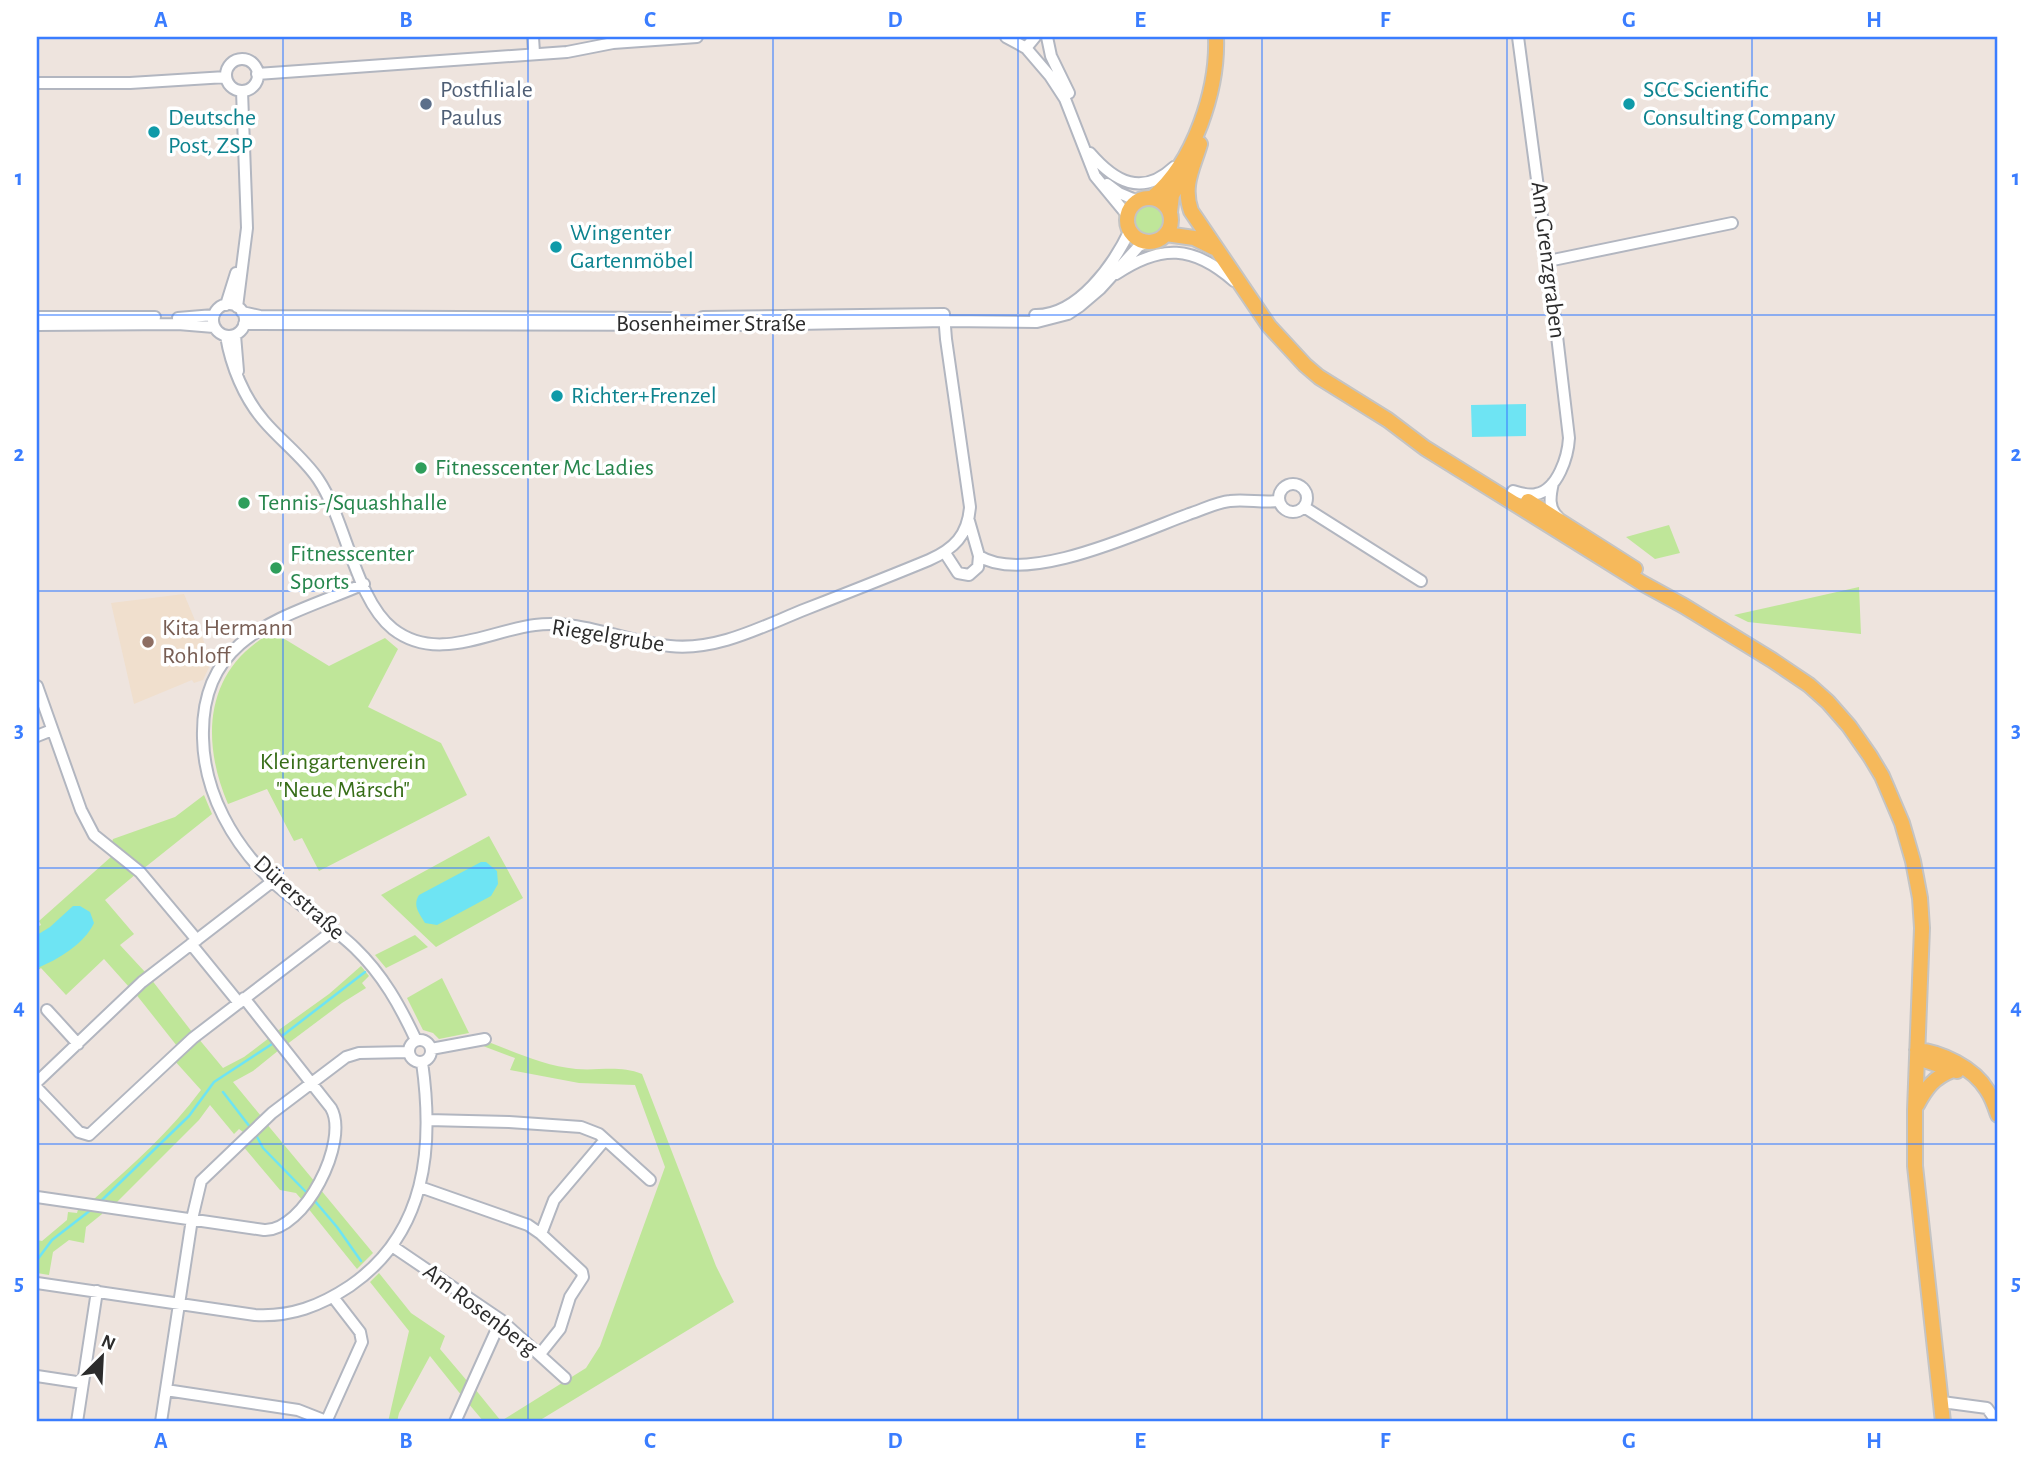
<svg xmlns="http://www.w3.org/2000/svg" width="2035" height="1459" font-family="'Alegreya Sans',sans-serif">
  <style>
    .education { fill: #f0dfcd }
    .green { fill: #bfe699 }
    .water { fill: #6ee4f3 }
    .lines { fill: none; stroke-linecap: round; stroke-linejoin: round }
    .stream { stroke: #6ee4f3; stroke-width: 2.5 }
    .minor-casing { stroke: #b2b6c0; stroke-width: 14 }
    .major-casing { stroke: #c4c4c4; stroke-width: 18 }
    .minor { stroke: #fff; stroke-width: 10 }
    .major { stroke: #f6b95b; stroke-width: 14 }
    .grid { fill: none; stroke: #3a7dff; stroke-width: 2; stroke-opacity: 0.55 }
    .service-dot { fill: #5c6f8a; stroke: #fff; stroke-width: 2.5 }
    .culture-dot { fill: #0f9aa8; stroke: #fff; stroke-width: 2.5 }
    .leisure-dot { fill: #2e9e5b; stroke: #fff; stroke-width: 2.5 }
    .education-dot { fill: #8d6e63; stroke: #fff; stroke-width: 2.5 }
    .labels { text-anchor: middle; dominant-baseline: central; stroke-width: 7; stroke-linejoin: round; paint-order: stroke }
    .service-label { font-size: 24px; fill: #4e5e75; stroke: #fff; text-anchor: start }
    .culture-label { font-size: 24px; fill: #0d838f; stroke: #fff; text-anchor: start }
    .street-label { font-size: 24px; fill: #2c2c2c; stroke: #fff }
    .leisure-label { font-size: 24px; fill: #27864d; stroke: #fff; text-anchor: start }
    .education-label { font-size: 24px; fill: #785e54; stroke: #fff; text-anchor: start }
    .park-label { font-size: 24px; fill: #376d18; stroke: #fff }
    .neatline { fill: none; stroke: #3a7dff; stroke-width: 2.5 }
    .grid-label { font-size: 23px; text-anchor: middle; font-weight: bold; fill: #3a7dff }
  </style>
  <rect width="100%" height="100%" fill="#eee4de"/>
  <path class="education" d="M184,594L212,661L203,680L194,683L192,680L134,704L111,603Z"/>
  <path class="green" d="M1133 220a16 16 0 1 1 32 0a16 16 0 1 1-32 0Z
    M1669,525L1680,553L1655,559L1626,537Z
    M1859,587L1861,634L1748,622L1734,615Z
    M273,632L329,666L385,638L398,649L368,707L441,743L467,795L319,871L302,838L294,841L267,789L228,804C200,739 205,668 273,632Z
    M204,795L212,814L143,869L111,845L113,839L175,817Z
    M489,836L523,898L436,947L381,895Z
    M112,856L136,874L105,900L134,934L120,945L145,972L129,987L104,959L66,995L41,968L37,971V927L41,925L39,921Z
    M415,935L428,947L386,968L375,955Z
    M361,966L369,976L362,983L366,988L342,1003L286,1045L276,1032L329,994Z
    M442,978L469,1033L439,1039L433,1033L423,1030L407,998Z
    M151,979L192,1032L177,1046L135,993Z
    M198,1038L223,1068L244,1057L269,1038L279,1050L253,1071L233,1082L261,1116L243,1132L239,1129L234,1134L210,1105L199,1120L116,1203L94,1199C132,1165 171,1131 201,1090L174,1060Z
    M491,1043C519,1054 546,1066 576,1069C599,1071 619,1065 642,1074L716,1266L734,1302L537,1422H484L468,1403L475,1389L501,1421L586,1368L600,1346L665,1167L635,1085L579,1083L510,1070L515,1058L483,1046Z
    M266,1123L315,1182L302,1200L296,1193L280,1190L242,1145Z
    M320,1189L373,1253L357,1269L307,1207Z
    M79,1206L103,1209L102,1214L86,1227L84,1243L69,1240L53,1252L49,1275L37,1273V1240L42,1241L67,1220L68,1212L77,1213Z
    M379,1273L411,1313L445,1336L440,1349L468,1382L462,1396L430,1356L399,1413L397,1422H388L409,1331L370,1282Z"/>
  <path class="water" d="M1526,404V436L1472,437L1471,405Z
    M481,862H486L497,871L498,884L491,896L437,925L425,923C420,914 412,906 419,895Z
    M73,906H80L90,912L94,923C85,943 58,960 37,968V935L50,927Z"/>
  <g class="lines">
    <path class="stream" d="M282,1036L365,972
      M223,1092L250,1127
      M256,1135L263,1148L307,1193
      M102,1200L189,1116L214,1082L272,1044
      M314,1200L337,1227L361,1261
      M37,1260L52,1240L92,1209"/>
    <g class="minor-casing">
      <path id="minor" d="M533,37L534,53
        M1006,37L1026,48L1050,76L1065,99L1095,176L1128,216
        M1047,37L1051,56L1069,93
        M1026,48L1035,37
        M226 75a16 16 0 1 1 32 0a16 16 0 1 1-32 0Z
        M257,74L567,52L613,43L697,37
        M37,83H130L226,77
        M1090,153C1115,182 1142,197 1174,167
        M1107,184L1119,193L1138,201
        M1548,261L1732,223
        M1116,274C1161,244 1193,245 1234,281
        M213 320a16 16 0 1 1 32 0a16 16 0 1 1-32 0Z
        M226,305L236,273
        M237,307L247,228L242,91
        M242,312L260,316L672,318
        M1035,315C1078,316 1114,264 1130,230
        M37,317H155
        M703,317L942,314
        M178,318L214,315
        M244,324L755,325L945,321L1037,322L1068,314L1080,306L1100,289L1139,246L1148,242
        M37,325L178,324L214,327
        M235,335L238,371
        M226,336C231,366 244,398 264,421C281,441 303,457 318,479C346,520 355,599 393,629C437,663 488,631 535,625C581,619 625,642 670,646C718,651 763,626 806,609C847,593 888,577 929,560C954,549 968,535 970,507L946,339L944,314
        M1553,483C1550,496 1548,508 1558,517
        M1279 498a14 14 0 1 1 28 0a14 14 0 1 1-28 0Z
        M1513,491C1520,493 1528,496 1536,494C1558,490 1568,456 1569,438L1551,285L1518,37
        M1304,507L1421,581
        M945,553L958,573L969,575L978,567L979,556L969,521
        M979,556C1026,586 1140,532 1189,514C1202,510 1217,502 1230,501C1246,499 1262,503 1278,501
        M364,584C285,618 200,633 203,738C204,793 233,844 273,882C299,906 330,924 355,948C383,975 400,1006 416,1040
        M37,686L81,810L94,835L140,872L197,940
        M37,736L52,730
        M191,944L239,1003
        M47,1010L78,1044
        M409 1051a11 11 0 1 1 22 0a11 11 0 1 1-22 0Z
        M431,1049L485,1039
        M37,1082L142,982L273,881
        M37,1088L79,1132L89,1135L193,1038L334,930
        M428,1120L509,1122L581,1127L599,1134L650,1180
        M420,1187L528,1225L541,1234L582,1272L583,1277L570,1297L560,1329L540,1354
        M37,1197L264,1230C304,1232 350,1141 331,1108L244,998
        M541,1234L554,1200L604,1141
        M392,1246L501,1320L565,1378
        M37,1283L255,1315C291,1317 320,1306 350,1286C427,1233 434,1147 422,1062
        M37,1376L83,1383
        M166,1390L298,1410L326,1421
        M1942,1402L1987,1408L1997,1422
        M77,1422L97,1291
        M161,1422L192,1219L201,1181L272,1113L346,1057L359,1053L409,1052
        M326,1422L362,1342L360,1332L333,1297
        M455,1422L501,1320"/>
    </g>
    <g class="major-casing">
      <path id="major" d="M1200,144C1193,168 1182,185 1191,211L1269,326L1305,365L1319,377L1388,420L1425,448L1642,583L1684,606L1772,660L1809,685L1828,702L1849,726L1870,756L1882,776L1902,823L1913,861L1920,898L1922,928L1915,1110V1166L1943,1422
        M1152,198C1194,163 1218,90 1216,37
        M1127 220a22 22 0 1 1 44 0a22 22 0 1 1-44 0Z
        M1170,212L1172,195L1182,177
        M1166,234L1194,238L1214,248
        M1528,501L1635,569
        M1917,1050C1941,1052 1974,1068 1987,1090C1992,1097 1995,1106 1998,1115
        M1917,1050L1927,1061L1957,1071
        M1917,1105C1926,1088 1934,1077 1953,1070"/>
    </g>
    <use href="#minor" class="minor"/>
    <use href="#major" class="major"/>
  </g>
  <path class="grid" d="M283,37V1422M528,37V1422M773,37V1422M1018,37V1422M1262,37V1422M1507,37V1422M1752,37V1422M37,315H1998M37,591H1998M37,868H1998M37,1144H1998"/>
  <circle class="service-dot" cx="426" cy="104" r="7"/>
  <g class="culture-dot">
    <circle cx="1629" cy="104" r="7"/>
    <circle cx="154" cy="132" r="7"/>
    <circle cx="556" cy="247" r="7"/>
    <circle cx="557" cy="396" r="7"/>
  </g>
  <g class="leisure-dot">
    <circle cx="421" cy="468" r="7"/>
    <circle cx="244" cy="503" r="7"/>
    <circle cx="276" cy="568" r="7"/>
  </g>
  <circle class="education-dot" cx="148" cy="642" r="7"/>
  <g class="labels">
    <g class="service-label">
      <text x="440" y="90">Postfiliale<tspan x="440" dy="28">Paulus</tspan></text>
    </g>
    <g class="culture-label">
      <text x="1643" y="90">SCC Scientific<tspan x="1643" dy="28">Consulting Company</tspan></text>
      <text x="168" y="118">Deutsche<tspan x="168" dy="28">Post, ZSP</tspan></text>
      <text x="570" y="233">Wingenter<tspan x="570" dy="28">Gartenmöbel</tspan></text>
      <text x="571" y="396">Richter+Frenzel</text>
    </g>
    <g class="street-label">
      <text transform="translate(1548 260) rotate(83)">Am Grenzgraben</text>
      <text x="711" y="324">Bosenheimer Straße</text>
      <text transform="translate(608 636) rotate(9)">Riegelgrube</text>
      <text transform="translate(299 898) rotate(42)">Dürerstraße</text>
      <text transform="translate(480 1310) rotate(37)">Am Rosenberg</text>
    </g>
    <g class="leisure-label">
      <text x="435" y="468">Fitnesscenter Mc Ladies</text>
      <text x="258" y="503">Tennis-/Squashhalle</text>
      <text x="290" y="554">Fitnesscenter<tspan x="290" dy="28">Sports</tspan></text>
    </g>
    <g class="education-label">
      <text x="162" y="628">Kita Hermann<tspan x="162" dy="28">Rohloff</tspan></text>
    </g>
    <g class="park-label">
      <text x="343" y="762">Kleingartenverein<tspan x="343" dy="28">"Neue Märsch"</tspan></text>
    </g>
  </g>
  <rect width="2035" height="1459" fill="none" stroke="#ffffff" stroke-width="77"/>
  <g transform="translate(102 1357) rotate(24)" stroke="#ffffff" stroke-width="5" paint-order="stroke">
  <path d="M0-5L12 26L0 18L-12 26Z" fill="#2c2c2c"/>
  <text y="-10" font-size="19" font-weight="bold" text-anchor="middle" fill="#2c2c2c">N</text>
  </g>
  <rect x="38" y="38" width="1958" height="1382" class="neatline"/>
  <g class="grid-label">
    <text x="161" y="27">A</text>
    <text x="406" y="27">B</text>
    <text x="650" y="27">C</text>
    <text x="895" y="27">D</text>
    <text x="1140" y="27">E</text>
    <text x="1385" y="27">F</text>
    <text x="1629" y="27">G</text>
    <text x="1874" y="27">H</text>
    <text x="19" y="185">1</text>
    <text x="2016" y="185">1</text>
    <text x="19" y="461">2</text>
    <text x="2016" y="461">2</text>
    <text x="19" y="737">3</text>
    <text x="2016" y="737">3</text>
    <text x="19" y="1014">4</text>
    <text x="2016" y="1014">4</text>
    <text x="19" y="1290">5</text>
    <text x="2016" y="1290">5</text>
    <text x="161" y="1448">A</text>
    <text x="406" y="1448">B</text>
    <text x="650" y="1448">C</text>
    <text x="895" y="1448">D</text>
    <text x="1140" y="1448">E</text>
    <text x="1385" y="1448">F</text>
    <text x="1629" y="1448">G</text>
    <text x="1874" y="1448">H</text>
  </g>
</svg>
